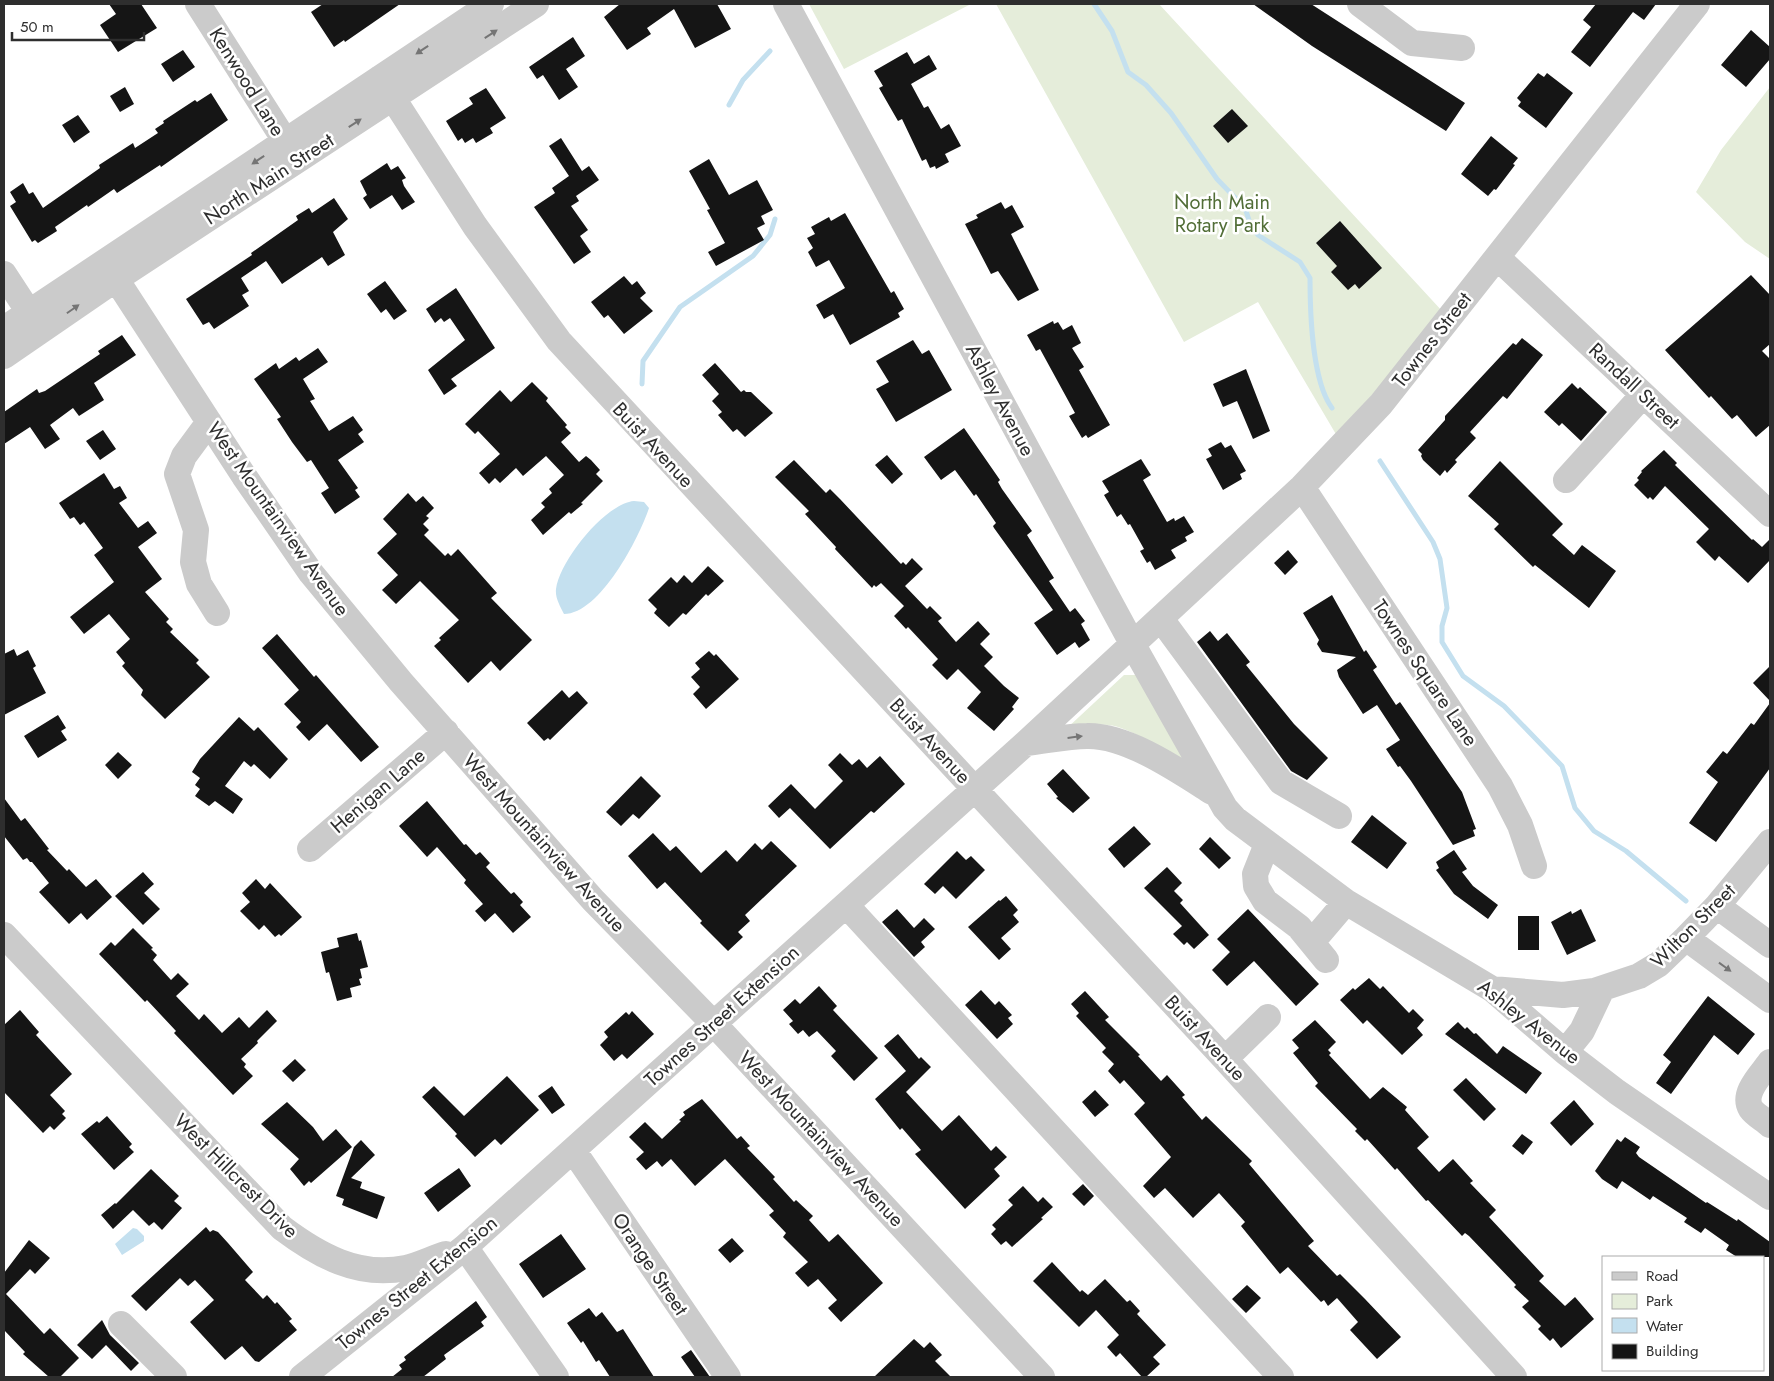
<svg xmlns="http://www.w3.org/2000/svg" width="1774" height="1381" font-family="Jost,sans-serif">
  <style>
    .green { fill: #e5edda }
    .water { fill: #c4e0ef }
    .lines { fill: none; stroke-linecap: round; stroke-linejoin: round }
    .stream { stroke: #c4e0ef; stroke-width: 5 }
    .building { fill: #151515 }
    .minor { stroke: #cbcbcb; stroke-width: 26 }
    .oneway { fill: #757575 }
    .labels { text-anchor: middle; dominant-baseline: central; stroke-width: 5; stroke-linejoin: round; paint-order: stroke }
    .street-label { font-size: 20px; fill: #2e2e2e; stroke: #fff }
    .park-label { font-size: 20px; fill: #526e37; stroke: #fff }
  </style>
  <rect width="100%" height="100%" fill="#fff"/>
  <path class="green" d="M809,4H971L844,69Z
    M996,4H1159L1443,312L1337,436L1258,302L1184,342Z
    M1770,87V259L1745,242L1696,192L1721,150Z
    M1124,675H1141L1195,772C1172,758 1134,727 1108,725C1093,724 1080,726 1065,730Z"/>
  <path class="water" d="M634,501L644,502L649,508C639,538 600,614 564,614C560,606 555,598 556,589C560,560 605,504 634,501Z
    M133,1228L137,1229L144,1236V1241L122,1255L115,1244Z"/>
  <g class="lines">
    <path class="stream" d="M1094,4L1112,31L1128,72L1146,85L1171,113L1217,179L1245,208L1251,226L1258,235L1300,262L1310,278C1310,311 1312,381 1332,408
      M729,105L743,80L770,51
      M642,384L643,361L680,307L753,256L770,235L775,219
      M1380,461L1433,542L1440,559L1447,608L1442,626V642L1463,676L1504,706L1562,766L1575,808L1594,831L1626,851L1686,901"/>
  </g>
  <path class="building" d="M109,4H141L157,28L118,52L100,25L116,14Z
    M323,4H400L345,42L344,40L334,47L311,12Z
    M620,4H717L731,29L695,48L674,9L647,28L651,34L627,50L604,17Z
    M1253,4H1311L1465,103L1446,131L1312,46Z
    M1596,4H1656L1644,20L1633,12L1590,67L1571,52L1591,27L1583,20Z
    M1751,30L1770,47V59L1746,87L1721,65Z
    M573,37L585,56L566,69L578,87L559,100L543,75L537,79L529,67Z
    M183,50L195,67L173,82L161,64Z
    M907,52L914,64L929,55L937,69L911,84L924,108L928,106L941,129L949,124L961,146L945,154L949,162L936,169L935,166L930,168L926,159L922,161L902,119L898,121L879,88L883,86L874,71Z
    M1538,73L1544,77L1547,73L1573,93L1546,128L1518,106L1521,102L1517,98Z
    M125,87L134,104L120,112L110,96Z
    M486,88L506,118L490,128L493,133L476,143L473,138L465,143L462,138L458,141L446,121L473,104L469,98Z
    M211,93L228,120L161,167L160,165L117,193L114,189L88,207L87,205L55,227L57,231L38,243L35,240L32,242L10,206L16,202L10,192L23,183L29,194L33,192L43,208L100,168L99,165L133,143L135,148L158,133L155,129L164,123L163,121L195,100L197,102Z
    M1232,109L1248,126L1228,143L1213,126Z
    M78,115L90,132L74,143L62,125Z
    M1491,136L1518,158L1513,164L1515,165L1496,190L1494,189L1488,196L1461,174Z
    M561,138L582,171L589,166L599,180L576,196L579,201L571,206L588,230L580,236L591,252L574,264L534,207L555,193L552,188L569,176L549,146Z
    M709,159L729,195L757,180L773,210L761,216L765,224L757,228L764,240L716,266L708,252L725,243L707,210L710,209L689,171Z
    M387,163L391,170L398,166L406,178L402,180L404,186L415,202L402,210L392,195L370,209L363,198L367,195L360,181Z
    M334,198L348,219L333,232L345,255L328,266L322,257L282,284L266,261L241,278L249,291L242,295L249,306L214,329L209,322L203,325L186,299L252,255L251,253L298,220L296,216L309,208L312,213Z
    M1001,202L1005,209L1012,205L1024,227L1011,234L1039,290L1018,301L998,271L991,274L965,224L978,218L976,215Z
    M845,213L891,293L894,291L904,309L898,313L900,317L850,345L833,314L824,319L816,305L845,288L829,260L816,267L808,252L813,248L807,238L815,234L811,227L829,217L831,221Z
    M1340,221L1382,268L1359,289L1355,284L1348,290L1331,272L1337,266L1316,243Z
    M1751,275L1770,295V344L1762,351L1770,359V425L1756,437L1737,415L1732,419L1711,396L1709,398L1665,350Z
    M624,276L632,285L637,281L646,293L640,298L653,311L624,334L608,315L604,318L591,302Z
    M385,281L407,311L394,320L386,309L381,313L367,294Z
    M456,288L495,348L451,379L457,386L444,395L428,370L465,340L450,318L444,322L441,318L435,323L426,309Z
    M1053,321L1054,324L1058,322L1063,330L1072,325L1081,343L1072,348L1084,367L1079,370L1110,425L1088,438L1086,435L1082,438L1069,416L1075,413L1040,349L1036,351L1027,335Z
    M122,335L136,355L94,383L104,400L79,416L73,408L50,425L60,439L45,449L30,427L4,444V412L37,389L39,393L45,391L100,354L98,351Z
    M1522,338L1543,355L1507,399L1503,396L1470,432L1476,438L1455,460L1457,462L1447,473L1445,470L1440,476L1423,460L1421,456L1422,454L1418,450L1445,420V416L1513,343L1516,345Z
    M913,340L922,354L929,350L952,390L896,422L876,389L889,382L876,361Z
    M318,348L328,362L303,379L315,399L310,401L329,431L353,416L363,430L358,434L364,442L338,460L358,488L355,490L360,497L335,514L321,493L329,488L311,460L307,462L292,442L277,419L281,417L254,379L276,363L279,369L296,357L299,361Z
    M715,363L741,392L744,390L746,392H751L773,413L745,437L737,429L733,432L718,415L722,412L712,401L719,394L702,375Z
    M1246,369L1270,431L1253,439L1237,401L1223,407L1213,384Z
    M532,382L548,398L546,401L567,425L565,427L571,433L561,442L579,462L586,456L591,460L600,470L596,474L603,481L581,503L583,504L571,514L569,512L543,535L531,520L545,507L541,503L552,493L549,489L564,475L546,456L523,476L516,468L500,483L495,478L489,484L479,473L500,454L478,431L475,434L465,424L500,390L511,402Z
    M1572,383L1578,389L1580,387L1607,412L1581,441L1562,423L1559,426L1544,412Z
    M964,428L1000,480L998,482L1002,489L1032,531L1027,535L1054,578L1049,581L1070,612L1075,608L1085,621L1081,624L1090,640L1079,648L1075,642L1057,655L1034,623L1053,610L994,528L993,526L996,523L976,494L974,496L955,470L941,480L924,457Z
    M103,430L116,449L100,460L86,441Z
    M1221,442L1225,448L1231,445L1246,471L1240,474L1242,479L1223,490L1206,459L1212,456L1208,449Z
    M1664,450L1677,463L1675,465L1752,540L1753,539L1762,547L1770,539V560L1748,583L1719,556L1715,561L1696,542L1709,529L1665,486L1653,500L1650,497L1648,499L1634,485L1639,480L1637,478L1642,472L1641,471Z
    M887,455L903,474L892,484L875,465Z
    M1141,459L1151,475L1143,480L1167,522L1174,518L1175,521L1184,516L1194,532L1185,537L1187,541L1171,550L1176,558L1155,570L1150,561L1147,563L1140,551L1144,549L1130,524L1128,525L1121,514L1117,517L1104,495L1109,492L1102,481Z
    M794,460L826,493L830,489L840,499L901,564L903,562L906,565L912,558L923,569L905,586L927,609L930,606L942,618L938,621L956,642L978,621L990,634L980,644L993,657L984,666L1004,686L1019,698L1012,707L1014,709L994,731L967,708L981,692L958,669L947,680L932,665L938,659L908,627L906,629L894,616L904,606L881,583L876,587L874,585L872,588L835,549L836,547L805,514L809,511L775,477Z
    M1500,461L1563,524L1552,535L1574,555L1582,545L1616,571L1589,608L1535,565L1533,567L1494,529L1499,524L1468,496Z
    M104,473L114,489L120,486L127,498L119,503L138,528L148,521L157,533L138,547L162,579L145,592L169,619L166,622L173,629L170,632L199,660L196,663L210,677L165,719L141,695L143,690L122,666L125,663L116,652L130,639L109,614L84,634L70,617L114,582L94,555L103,548L84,522L80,525L74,517L70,519L59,503Z
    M408,493L416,502L423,496L434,508L426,516L429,518L423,524L429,530L424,535L445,556L448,553L451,556L458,549L497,593L491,598L532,640L500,671L491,661L468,683L434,646L441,640L439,638L459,620L420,581L396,604L382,590L398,575L377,553L397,534L383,519Z
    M1288,550L1298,562L1285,575L1274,563Z
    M708,566L724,581L708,596L706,594L686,615L683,613L669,627L654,613L657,609L648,600L671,577L677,583L684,575L692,583Z
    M1332,595L1364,652L1366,650L1377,667L1373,670L1396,705L1400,702L1462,792L1476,829L1473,830L1475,836L1453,845L1411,781L1400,766L1398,767L1386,749L1400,740L1377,705L1363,714L1339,677L1337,670L1356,657L1322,652L1317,644L1319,640L1303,613Z
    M1210,631L1218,641L1227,633L1250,662L1246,665L1294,724L1328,758L1307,780L1291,771L1197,642Z
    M277,634L314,677L316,675L379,747L361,762L327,724L309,741L296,727L301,722L284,704L299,690L262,648Z
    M14,649L17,656L28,650L36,666L33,668L46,693L4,715V654Z
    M709,651L714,656L716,654L739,679L706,709L693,694L700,687L691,677L700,669L695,663Z
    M1770,666V701L1753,683Z
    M562,690L569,698L577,691L588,703L550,740L548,738L544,741L527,723Z
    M1770,703V768L1716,842L1689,823L1718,782L1706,772L1723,751L1727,754L1751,723L1754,725Z
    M58,715L66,728L61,731L67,740L38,758L24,736Z
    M239,717L254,731L258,727L288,759L270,779L254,764L251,767L244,761L225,786L243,799L233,814L215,801L209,806L195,796L200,789L195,785L200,778L192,772L200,759Z
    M118,752L132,765L118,779L105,765Z
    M840,753L852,765L859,759L867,768L880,756L905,784L874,813L871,811L830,849L790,808L779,818L768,806L791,784L815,809L843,781L828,765Z
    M1063,769L1090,798L1073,813L1056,798L1058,797L1047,784Z
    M641,776L661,796L639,819L633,814L621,826L606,812Z
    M4,798L21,821L25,818L49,849L47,850L67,871L69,869L86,887L96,879L112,897L87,920L81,913L69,924L39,892L49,883L32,862H30L27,858L23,860L4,836Z
    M427,801L464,845L466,844L476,855L480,852L490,863L486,867L511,894L514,892L523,902L520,905L531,917L513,933L495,913L485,922L475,911L483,904L464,883L466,880L437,847L427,857L399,826Z
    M1372,815L1407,843L1387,869L1351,842Z
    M1134,826L1151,844L1124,868L1108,849Z
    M653,833L670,851L676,846L701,873L726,850L737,862L755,843L762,850L771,841L797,866L745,915L750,921L738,932L743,937L728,951L700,923L702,921L665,882L657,889L628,856Z
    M1210,837L1231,858L1219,869L1199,849Z
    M1454,850L1467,869L1462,872L1473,886L1498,905L1488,919L1454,894L1436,870L1439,868L1436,862Z
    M957,851L966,860L971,856L985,870L956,899L943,886L935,894L924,884Z
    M1167,867L1182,883L1174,891L1183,900L1180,903L1209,935L1194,949L1187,942L1184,945L1173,934L1182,926L1144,888Z
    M143,872L154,884L144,893L160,909L143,925L115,896Z
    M256,879L265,889L270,883L302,917L281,936L279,934L275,937L264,925L259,930L240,911L250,902L242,893Z
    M1006,896L1018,910L1013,915L1019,922L1001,938L1011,949L999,960L968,927L999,900L1000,901Z
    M897,909L914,928L924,918L935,929L921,942L925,947L914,957L882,922Z
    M1248,909L1319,984L1296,1006L1254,961L1227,986L1212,970L1230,952L1217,939Z
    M1581,909L1596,941L1567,955L1551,922L1571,911L1572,914Z
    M1518,916H1539V950H1518Z
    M133,928L153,948L151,949L157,955L153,960L171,980L178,973L189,984L176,996L199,1020L204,1014L222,1033L239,1017L249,1028L267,1010L277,1021L257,1041L258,1043L241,1059L246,1064L244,1067L253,1076L233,1095L174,1033L176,1031L147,1000L145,1002L99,954L111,942L115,946Z
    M357,933L359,941L361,940L368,967L360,969L362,978L359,979L361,985L350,988L352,997L337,1001L329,972L326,973L321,952L339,947L337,938Z
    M1369,978L1380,989L1383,986L1409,1013L1413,1009L1424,1020L1417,1028L1423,1035L1402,1055L1367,1020L1363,1024L1340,1000L1353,988L1355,990Z
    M819,986L837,1006L833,1010L878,1058L854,1081L831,1056L836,1051L817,1031L809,1037L803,1030L798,1034L789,1024L793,1021L783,1010L795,999L800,1004Z
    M981,990L995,1005L999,1001L1012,1015L1008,1018L1013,1024L997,1039L965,1005Z
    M1085,991L1109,1017L1105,1020L1140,1055L1138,1056L1161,1081L1167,1075L1185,1095L1182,1097L1202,1120L1206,1116L1252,1161L1249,1164L1314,1241L1308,1246L1337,1276L1340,1274L1365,1299L1401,1337L1377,1359L1350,1330L1358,1322L1337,1298L1328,1306L1324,1300L1321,1302L1288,1267L1280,1274L1241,1226L1245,1222L1219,1193L1193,1218L1165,1188L1154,1198L1143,1186L1171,1157L1134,1114L1145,1103L1124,1080L1120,1084L1108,1071L1114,1064L1102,1052L1106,1048L1076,1016L1079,1013L1071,1004Z
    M1708,996L1755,1034L1738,1055L1714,1035L1671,1094L1656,1083L1671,1062L1663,1055Z
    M20,1010L39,1032L36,1035L72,1074L50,1095L65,1111L62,1114L66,1118L54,1130L50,1126L43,1133L4,1092V1025Z
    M632,1011L654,1034L627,1059L622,1054L614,1061L600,1045L608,1037L604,1032L626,1012L629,1015Z
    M1315,1020L1336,1042L1328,1050L1331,1053L1329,1055L1370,1099L1383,1087L1407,1107L1405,1110L1429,1137L1417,1148L1439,1172L1453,1159L1473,1181L1470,1183L1496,1210L1489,1217L1544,1276L1539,1281L1565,1306L1575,1297L1594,1319L1566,1344L1561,1348L1553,1338L1550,1341L1538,1329L1541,1326L1522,1307L1529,1301L1514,1287L1516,1285L1469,1236L1465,1233L1462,1236L1428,1200L1426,1201L1397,1168L1395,1170L1367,1139L1365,1141L1355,1131L1357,1129L1315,1086L1318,1083L1293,1053L1299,1048L1292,1040Z
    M1458,1022L1465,1029L1467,1027L1474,1034L1476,1033L1497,1054L1503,1046L1542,1073L1526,1094L1445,1034Z
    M898,1034L919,1059L921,1057L931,1067L906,1092L942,1131L959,1115L991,1151L996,1146L1007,1157L994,1169L1000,1176L965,1209L915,1154L921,1150L902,1128L900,1130L875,1099L906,1071L884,1046Z
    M295,1059L306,1070L293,1082L282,1071Z
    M507,1076L539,1110L501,1145L495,1139L475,1157L455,1136L457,1134L422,1097L434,1086L464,1116Z
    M1466,1078L1496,1109L1484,1121L1453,1090Z
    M552,1086L565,1105L552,1114L538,1096Z
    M1095,1090L1109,1105L1095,1117L1082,1102Z
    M702,1099L737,1139L741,1136L750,1146L747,1148L775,1177L773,1179L794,1202L796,1200L813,1216L809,1220L829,1242L838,1234L883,1283L841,1322L828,1308L837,1300L818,1279L808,1287L795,1273L808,1262L783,1237L786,1233L769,1215L774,1211L725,1159L695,1186L671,1159L662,1167L657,1161L646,1170L636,1159L644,1152L629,1137L645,1122L662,1139L681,1121L679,1120L685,1115L683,1112Z
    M1574,1100L1594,1124L1571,1146L1550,1123Z
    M287,1102L313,1127L323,1141L336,1129L352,1147L311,1183L309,1181L304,1186L290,1169L299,1159L261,1124Z
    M107,1116L132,1144L129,1147L134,1152L114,1170L81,1134L97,1121L99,1123Z
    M1522,1134L1533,1142L1523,1155L1512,1146Z
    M1625,1137L1640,1147L1636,1153L1639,1157L1706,1203L1707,1202L1737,1221L1738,1219L1770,1242V1257H1737L1726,1250L1729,1245L1705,1228L1701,1233L1684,1222L1687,1218L1653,1196L1650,1200L1622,1181L1617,1189L1602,1179L1595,1171L1617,1139L1621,1142Z
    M361,1140L375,1155L351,1178L362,1182L360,1188L385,1197L377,1219L342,1205L344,1199L336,1196L354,1147Z
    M459,1168L471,1186L438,1212L424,1193Z
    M151,1169L179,1196L174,1201L182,1208L162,1230L154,1222L149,1226L133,1210L113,1229L101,1215L115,1203L116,1204Z
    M1083,1184L1094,1196L1084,1206L1072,1194Z
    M1023,1186L1038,1202L1043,1197L1053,1207L1041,1218L1043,1219L1012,1247L1006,1241L1001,1245L991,1234L996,1229L992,1225L1013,1205L1008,1200Z
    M206,1227L210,1232L213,1230L218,1232L228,1243L253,1272L245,1280L263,1299L267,1295L275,1304L277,1302L292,1319L289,1321L297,1330L259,1362L255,1361L242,1346L225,1360L190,1322L214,1300L195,1280L188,1286L180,1278L146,1311L131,1296Z
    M561,1234L586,1269L543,1298L519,1264Z
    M732,1238L744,1251L730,1263L718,1250Z
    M29,1240L50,1258L35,1274L30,1269L6,1294L44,1334L50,1328L79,1358L60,1377H49L23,1354L25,1352L4,1330V1273Z
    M1052,1262L1080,1292L1082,1290L1088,1295L1105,1279L1127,1302L1130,1300L1140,1311L1137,1314L1166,1345L1153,1357L1160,1364L1146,1377H1142L1120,1353L1116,1357L1107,1347L1119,1335L1096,1310L1079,1327L1033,1281Z
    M1247,1285L1261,1298L1246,1313L1232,1299Z
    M476,1301L487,1317L481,1322L484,1326L444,1355L446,1359L423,1377H392L402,1369L399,1365L406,1360L404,1357Z
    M589,1308L596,1317L602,1312L617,1332L623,1329L654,1377H610L599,1360L596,1362L583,1341L581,1343L567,1323Z
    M102,1320L110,1335L139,1363L131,1371L106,1345L92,1359L77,1345Z
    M914,1339L924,1348L930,1342L942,1355L935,1361L951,1377H874Z
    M691,1350L710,1377H695L681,1357Z"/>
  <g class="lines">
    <path class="minor" d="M198,4L294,155
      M786,4L1133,645L1225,808L1235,819L1346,902L1492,989L1565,1052L1617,1092L1770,1197
      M1360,4L1412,43L1462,48
      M380,78L475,226L559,341L1225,1059L1514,1377
      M1498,258L1770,514
      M105,262L244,476L311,573L401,682L593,900L714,1024L1042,1377
      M4,274L38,326
      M4,329L491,4
      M4,356L116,279L536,4
      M209,422L184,456L177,474L196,530L193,562L199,584L217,613
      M1566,480L1643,395
      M1302,487L1500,786L1520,825L1534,866
      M1161,619L1281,782L1339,816
      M1026,743C1046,741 1067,736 1087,736C1127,735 1179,771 1212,792
      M1267,844L1255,874L1256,886L1265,901L1299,927L1326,960
      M310,849L446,732
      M846,905L1281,1377
      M1717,906L1770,945
      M4,935L282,1228C318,1255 358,1278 406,1268C419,1265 433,1258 446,1254
      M1686,938L1770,1000
      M1312,942L1346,902
      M1492,989L1563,995L1594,991L1639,976L1659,964L1686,938L1717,906L1770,842
      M1565,1052L1582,1031L1602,989
      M1225,1059L1268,1017
      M1770,1062C1762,1074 1741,1093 1751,1109C1755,1115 1765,1120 1770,1125
      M573,1150L728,1377
      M465,1247L556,1377
      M121,1324L174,1377
      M302,1377L465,1247L1026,743L1302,487L1381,404L1697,4"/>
  </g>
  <defs><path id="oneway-solid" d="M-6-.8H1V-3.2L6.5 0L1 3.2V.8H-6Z" transform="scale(1.25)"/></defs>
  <g class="oneway">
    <use href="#oneway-solid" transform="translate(491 34) rotate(-33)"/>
    <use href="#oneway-solid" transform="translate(422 50) rotate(146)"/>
    <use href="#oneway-solid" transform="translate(355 123) rotate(-33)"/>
    <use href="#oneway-solid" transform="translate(258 160) rotate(146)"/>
    <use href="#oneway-solid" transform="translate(73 309) rotate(-35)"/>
    <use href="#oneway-solid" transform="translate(1075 737) rotate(-7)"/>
    <use href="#oneway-solid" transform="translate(1725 967) rotate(36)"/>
  </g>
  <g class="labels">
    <g class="street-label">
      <text transform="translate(247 82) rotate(58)">Kenwood Lane</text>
      <text transform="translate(269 179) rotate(-33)">North Main Street</text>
      <text transform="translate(1432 340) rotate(-52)">Townes Street</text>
      <text transform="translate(1634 386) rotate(43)">Randall Street</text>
      <text transform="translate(1000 400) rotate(62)">Ashley Avenue</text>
      <text transform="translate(653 445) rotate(47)">Buist Avenue</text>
      <text transform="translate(278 519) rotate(55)">West Mountainview Avenue</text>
      <text transform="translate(1425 673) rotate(56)">Townes Square Lane</text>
      <text transform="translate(930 741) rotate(47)">Buist Avenue</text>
      <text transform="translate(378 791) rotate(-41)">Henigan Lane</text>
      <text transform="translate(544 843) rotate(48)">West Mountainview Avenue</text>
      <text transform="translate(1693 926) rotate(-45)">Wilton Street</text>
      <text transform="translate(722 1016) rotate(-42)">Townes Street Extension</text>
      <text transform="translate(1529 1022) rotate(38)">Ashley Avenue</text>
      <text transform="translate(1205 1038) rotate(47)">Buist Avenue</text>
      <text transform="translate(821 1139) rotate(47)">West Mountainview Avenue</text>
      <text transform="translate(236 1176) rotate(45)">West Hillcrest Drive</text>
      <text transform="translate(650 1264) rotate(56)">Orange Street</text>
      <text transform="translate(417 1283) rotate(-39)">Townes Street Extension</text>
    </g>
    <g class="park-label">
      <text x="1222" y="202">North Main<tspan x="1222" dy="23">Rotary Park</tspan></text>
    </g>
  </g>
  <rect width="1774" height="1381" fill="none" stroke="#2e2e2e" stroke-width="10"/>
  <rect x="1602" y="1256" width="162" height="115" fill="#ffffff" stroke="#ababab"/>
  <rect x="1612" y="1272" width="25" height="8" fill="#cbcbcb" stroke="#ababab"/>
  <text x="1646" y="1281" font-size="15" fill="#2e2e2e">Road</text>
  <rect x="1612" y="1294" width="25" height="15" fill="#e5edda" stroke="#ababab"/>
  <text x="1646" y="1306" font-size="15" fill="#2e2e2e">Park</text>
  <rect x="1612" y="1318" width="25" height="15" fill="#c4e0ef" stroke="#ababab"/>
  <text x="1646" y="1331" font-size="15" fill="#2e2e2e">Water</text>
  <rect x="1612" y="1344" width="25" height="15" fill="#151515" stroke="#ababab"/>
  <text x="1646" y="1356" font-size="15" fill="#2e2e2e">Building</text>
  <path d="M12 32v8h132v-8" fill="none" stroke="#2e2e2e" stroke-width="2.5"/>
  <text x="20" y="32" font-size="15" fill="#2e2e2e" stroke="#ffffff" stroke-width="4" paint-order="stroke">50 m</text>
</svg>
